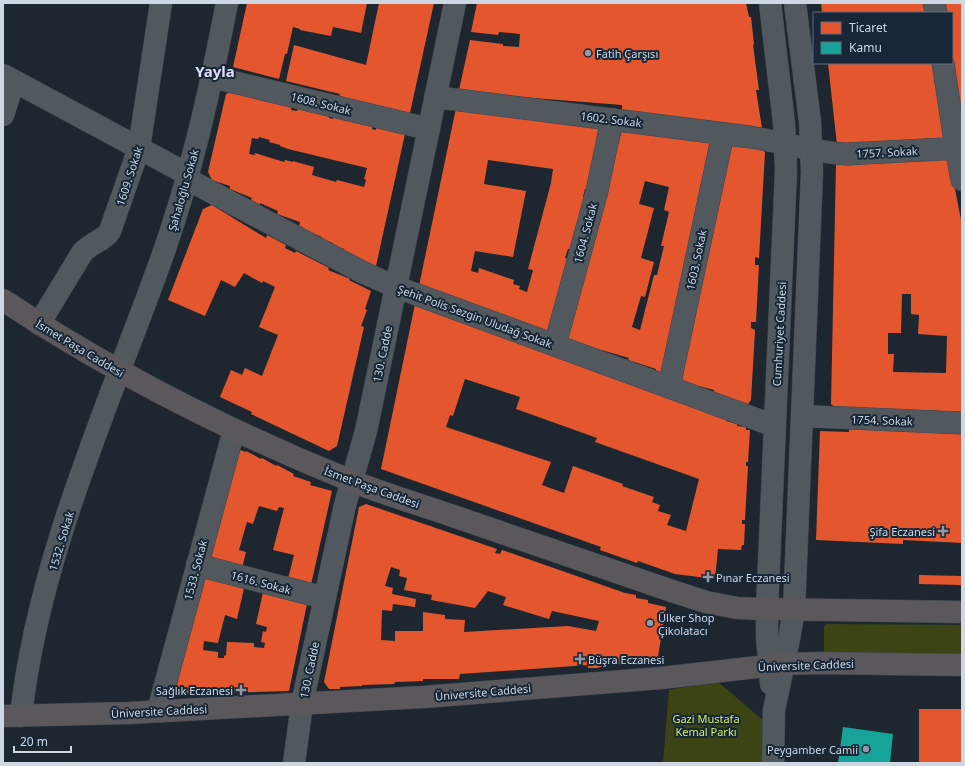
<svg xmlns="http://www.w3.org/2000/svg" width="965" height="766" font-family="'Noto Sans',sans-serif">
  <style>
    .green { fill: #3c4413 }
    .shops { fill: #e4572e; fill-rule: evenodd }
    .public { fill: #17a398 }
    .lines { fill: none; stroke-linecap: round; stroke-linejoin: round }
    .minor-casing { stroke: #3d444c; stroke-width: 23 }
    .major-casing { stroke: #3d444c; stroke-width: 23 }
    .minor { stroke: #51585e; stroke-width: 22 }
    .major { stroke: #5a585c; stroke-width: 22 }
    .poi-dot { fill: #909aa4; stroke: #172737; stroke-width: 1.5 }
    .labels { text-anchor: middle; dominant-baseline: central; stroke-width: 4; stroke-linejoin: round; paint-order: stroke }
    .poi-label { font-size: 11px; fill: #ced8e3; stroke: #172737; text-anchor: start }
    .street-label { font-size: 11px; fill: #ced8e3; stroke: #172737 }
    .park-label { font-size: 11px; fill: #d5e86a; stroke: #172737 }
    .district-label { font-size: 15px; font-weight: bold; fill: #e2dcf9; stroke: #172737 }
  </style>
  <rect width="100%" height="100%" fill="#1e2730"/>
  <path class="green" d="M827,624L962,625V656L827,654L824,651V627Z
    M717,681L770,726L773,763H663L669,690Z"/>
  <path class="shops" d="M247,3H367L361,33L333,27L331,36L300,30V29L293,27L287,54H285L279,79L233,67Z
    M379,3H434L410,113L339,97L340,94L286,81L294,45L366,65Z
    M477,3H746L749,17H751L754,44L753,45L759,90H756L762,128L622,111V105L496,95L459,90L470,40L503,44V46L519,47L520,34L499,32L498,35L471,32Z
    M821,3H925L926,13H822Z
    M944,3H962V119L952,59V13H945Z
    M828,63H934L944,139L837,145Z
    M232,91L292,106L291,110L297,111L298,108L329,115V118L333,119V116L373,126L372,129L376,130V127L405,134L376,266L343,251L344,249L332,245L333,243L321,239L322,237L311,233V232L299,227L300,222L277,214L278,211L260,203V205L251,200L252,198L230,189V186L212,180L208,172L226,94ZM259,137L270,140L269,142L280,145V146L288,149L367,168L364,179L366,180L364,187L337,180L336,182L312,175L314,167L293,161V162L285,160L284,162L255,153V155L249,154L252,138L258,139Z
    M456,108L599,127L588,189H585L583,197H585L571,249H568L565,258L568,259L549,329L545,331L419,286ZM488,160L553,169L551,183L528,269L533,270L527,292L519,289L520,286L513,284L514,280L479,268L478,273L471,271L475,251L513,257L526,191L484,184Z
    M622,130L711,142L664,374L655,372L656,369L628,360L629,358L567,340ZM645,181L669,187L664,210L669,212L661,246H664L657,275H654L640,330L632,327L641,296L645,297L654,262L641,258L654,208L639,204Z
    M732,145L761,149L765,152L759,258L755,257V265H759L756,322H751V328L755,330L751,400L748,404L740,403L714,393V390L699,386L698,387L678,381Z
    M949,158L962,225V412L835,407L831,404L836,164ZM902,294H911V314L919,315L918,334L947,336L946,373L893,372L894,354H888V333H901Z
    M212,205L266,238L267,235L286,245L285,248L295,253L296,251L329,268L328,270L350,279L349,280L371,291L365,309L367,310L361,326L364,327L337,446L329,451L251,414L252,412L220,397L231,370L242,375L245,368L262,376L278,335L259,327L275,287L263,281L262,283L244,273L235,287L221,280L205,316L168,300L203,209Z
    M415,304L715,413L714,416L727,419L726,421L737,424V426L746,427V430H750L748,462H746V466H748L745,520H742V524H745L744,545H742L741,550L718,549L715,579L675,574L638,561L637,563L600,550L601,547L381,469ZM465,379L520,397L516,409L597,438L595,442L699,479L686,531L667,525L671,515L658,511L660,505L652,502L654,497L622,486L623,484L573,466L564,493L542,485L551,462L446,427L450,415L453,416Z
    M849,429L962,433V543L903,540V544L816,540L820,431L849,432Z
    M237,449L246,452V451L261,459L262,458L276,466L277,465L294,474L293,476L311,482L310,485L332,491L310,589L287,583L294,555L273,550L284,508L279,507L277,511L259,506L253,524L247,522L239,550L246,552L241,572L207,562Z
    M366,504L497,549L495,553L500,554L502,550L625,593L636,595V598L648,600V603L666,607L657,663L641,661V663L626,661L625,665L608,663V665L597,668H588V665L460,674L459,679H423V681L395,682L394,684L362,685V686L340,687V689H329L324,682L359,507ZM391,567L400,570L399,576L407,578L404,590L432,595L431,600L475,608L488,591L506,597L503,605L549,619L552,611L599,621L596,631L568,626L464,632L465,620L445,619V615L423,612V631H395V641L381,640L382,610L392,611L393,604L415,607L416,599L392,594L393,588L385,586Z
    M204,573L245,584L237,619L225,615L218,643L204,641L203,650L218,652V658H224V656L226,655L227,642L254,643V647L264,648L265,643L261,642L263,631L266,632L267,627L256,624L264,588L308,599L289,691L181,694L174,686Z
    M919,575L962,576V585L919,584Z
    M919,709H962V763H919Z"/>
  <path class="public" d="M843,727L893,734L890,763H838Z"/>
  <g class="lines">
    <g class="minor-casing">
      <path id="minor" d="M770,3L784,123L786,170L767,609V637L771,684
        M934,3L936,13
        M943,63L956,148L962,180
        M3,75L189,175
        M212,77L429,129
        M435,97L750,137C782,142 813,152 846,154L962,148
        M3,115L14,81
        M187,179L362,272L396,287L775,426
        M39,324L82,253C90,243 104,241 110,231L139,148L161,3
        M555,345L597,191L612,119
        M669,387L723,134
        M802,416L962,423
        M197,565L325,598
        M158,711L234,430
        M21,716C38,559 108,407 161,260C191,176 210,90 227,3
        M294,763L302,704L345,505L366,431L455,3
        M773,763L774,710L789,639L794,610L812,172L810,122L795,3"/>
    </g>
    <g class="major-casing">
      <path id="major" d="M3,300C112,372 228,431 349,480C384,494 421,505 456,517C528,542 600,567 672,591L706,602L737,608L767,609L962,612
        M3,716L128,713L424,697L661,678L784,664L820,663L962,665"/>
    </g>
    <use href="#minor" class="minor"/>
    <use href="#major" class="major"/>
  </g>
  <g class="poi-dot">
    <circle cx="588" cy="53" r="4"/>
    <path d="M941 525h4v4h4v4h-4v4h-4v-4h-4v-4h4z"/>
    <path d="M706 571h4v4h4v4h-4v4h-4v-4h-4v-4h4z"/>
    <circle cx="650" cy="623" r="4"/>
    <path d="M578 653h4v4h4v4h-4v4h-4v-4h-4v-4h4z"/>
    <path d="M239 684h4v4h4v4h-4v4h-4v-4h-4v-4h4z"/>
    <circle cx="866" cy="749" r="4"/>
  </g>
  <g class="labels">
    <g class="poi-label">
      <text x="596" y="53">Fatih Çarşısı</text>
      <text x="935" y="531" text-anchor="end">Şifa Eczanesi</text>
      <text x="716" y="577">Pınar Eczanesi</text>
      <text x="658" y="617">Ülker Shop<tspan x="658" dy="13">Çikolatacı</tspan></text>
      <text x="588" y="659">Büşra Eczanesi</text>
      <text x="233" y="690" text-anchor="end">Sağlık Eczanesi</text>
      <text x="858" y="749" text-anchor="end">Peygamber Camii</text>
    </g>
    <g class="street-label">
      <text transform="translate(321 103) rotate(14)">1608. Sokak</text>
      <text transform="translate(611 119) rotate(7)">1602. Sokak</text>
      <text transform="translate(887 152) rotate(-3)">1757. Sokak</text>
      <text transform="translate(129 176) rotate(-72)">1609. Sokak</text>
      <text transform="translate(183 190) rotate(-74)">Şahaloğlu Sokak</text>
      <text transform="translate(585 233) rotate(-75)">1604. Sokak</text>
      <text transform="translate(696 260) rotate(-78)">1603. Sokak</text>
      <text transform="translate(475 316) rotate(20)">Şehit Polis Sezgin Uludağ Sokak</text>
      <text transform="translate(779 334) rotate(-87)">Cumhuriyet Caddesi</text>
      <text transform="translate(80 348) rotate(31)">İsmet Paşa Caddesi</text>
      <text transform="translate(382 354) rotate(-78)">130. Cadde</text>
      <text transform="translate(882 420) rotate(2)">1754. Sokak</text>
      <text transform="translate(372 487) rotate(20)">İsmet Paşa Caddesi</text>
      <text transform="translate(61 541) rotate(-73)">1532. Sokak</text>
      <text transform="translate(195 570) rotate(-75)">1533. Sokak</text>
      <text transform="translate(261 582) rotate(15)">1616. Sokak</text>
      <text transform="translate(806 665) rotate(-2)">Üniversite Caddesi</text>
      <text transform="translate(309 670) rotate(-78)">130. Cadde</text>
      <text transform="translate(483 692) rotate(-5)">Üniversite Caddesi</text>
      <text transform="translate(159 711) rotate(-3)">Üniversite Caddesi</text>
    </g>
    <g class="park-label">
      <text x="706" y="718">Gazi Mustafa<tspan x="706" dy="13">Kemal Parkı</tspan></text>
    </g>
    <g class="district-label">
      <text x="215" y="71">Yayla</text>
    </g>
  </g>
  <rect width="965" height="766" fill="none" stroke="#ced8e3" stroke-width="8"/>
  <rect x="813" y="12" width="140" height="52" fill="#172737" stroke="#606e7c"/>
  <rect x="821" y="22" width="20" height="12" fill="#e4572e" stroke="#606e7c"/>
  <text x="849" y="32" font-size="12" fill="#ced8e3">Ticaret</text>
  <rect x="821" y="42" width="20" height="12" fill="#17a398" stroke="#606e7c"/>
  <text x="849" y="52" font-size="12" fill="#ced8e3">Kamu</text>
  <path d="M14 746v6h57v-6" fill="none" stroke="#ced8e3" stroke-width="2"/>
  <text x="20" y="746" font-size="12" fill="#ced8e3" stroke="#172737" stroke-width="3" paint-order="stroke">20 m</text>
</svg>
